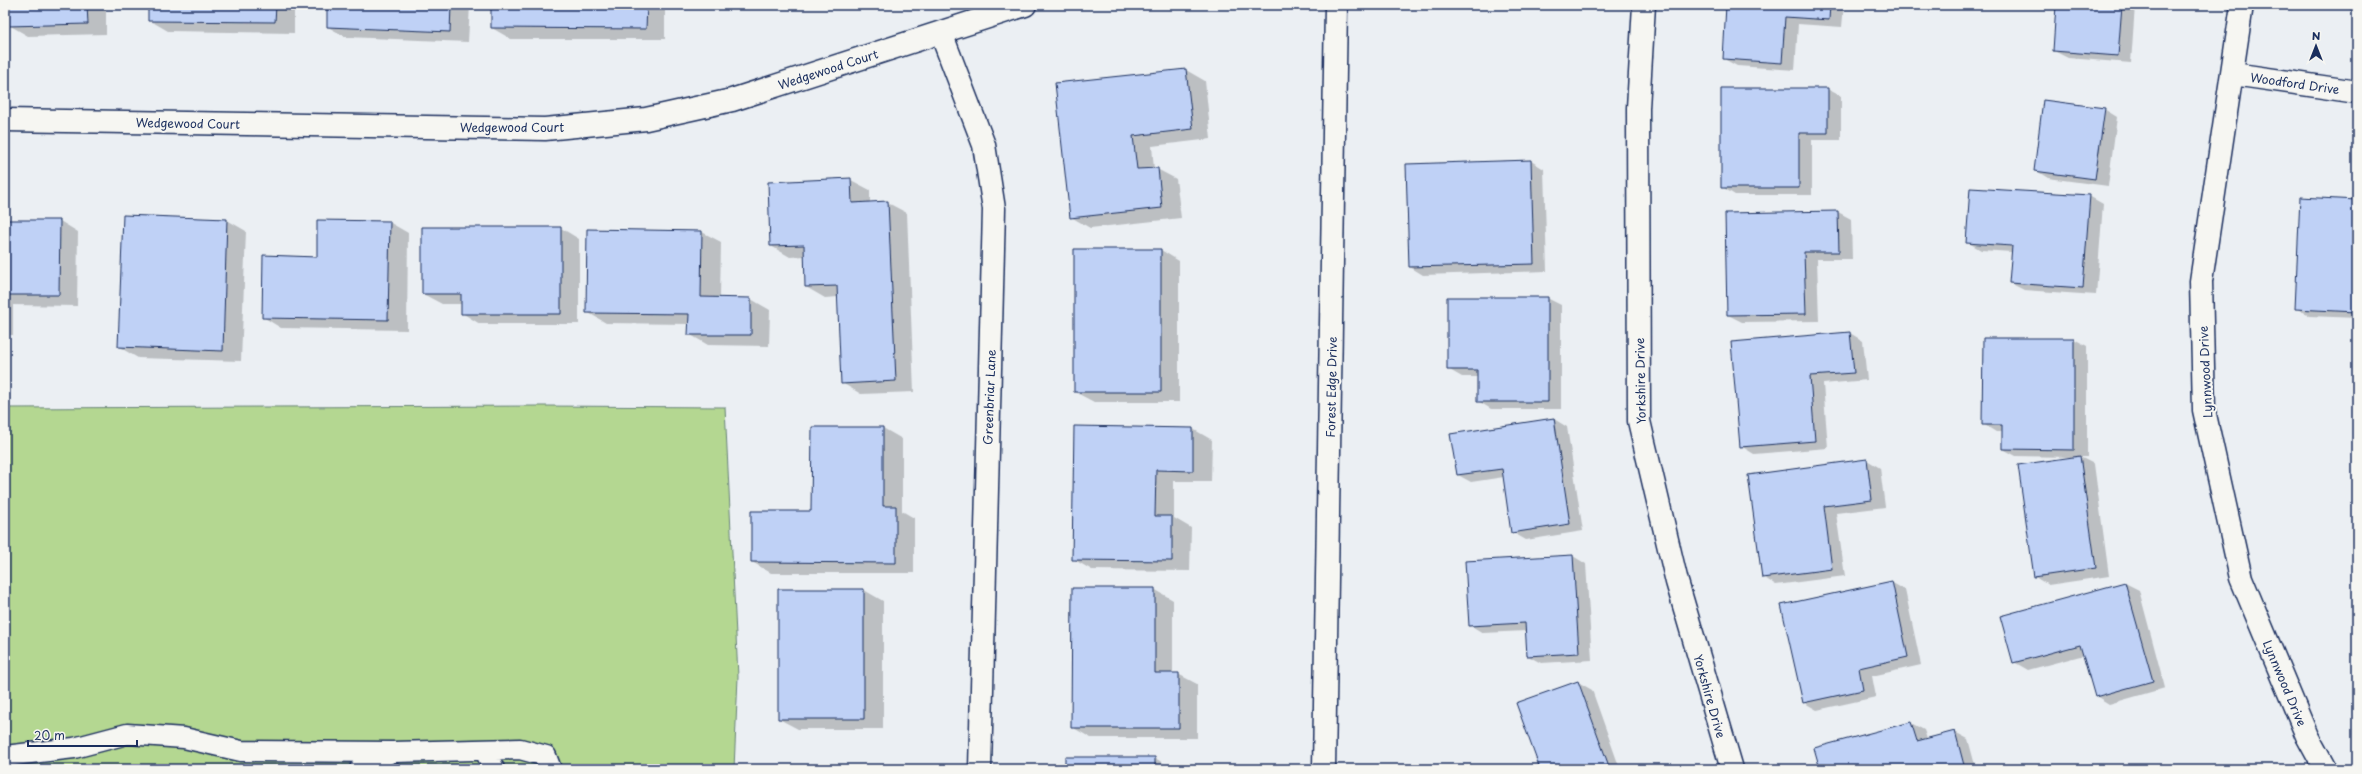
<svg xmlns="http://www.w3.org/2000/svg" width="2362" height="774" font-family="'Playpen Sans',sans-serif">
  <style>
    .green { fill: #b4d791; stroke: #688378 }
    .shadow { fill: #0003 }
    .building { fill: #bfd1f6; stroke: #1b2f5e }
    .lines { fill: none; stroke-linecap: round; stroke-linejoin: round }
    .lane-casing { stroke: #1b2f5e; stroke-width: 23 }
    .street-casing { stroke: #1b2f5e; stroke-width: 25 }
    .secondary-casing { stroke: #1b2f5e; stroke-width: 25 }
    .lane { stroke: #f6f6f2; stroke-width: 20 }
    .street { stroke: #f6f6f2; stroke-width: 22 }
    .secondary { stroke: #f6f6f2; stroke-width: 22 }
    .labels { text-anchor: middle; dominant-baseline: central; stroke-width: 4; stroke-linejoin: round; paint-order: stroke }
    .street-label { font-size: 12px; fill: #1b2f5e; stroke: #f6f6f2 }
  </style>
  <rect width="100%" height="100%" fill="#ebeff3"/>
  <filter id="ink" filterUnits="userSpaceOnUse"><feTurbulence type="fractalNoise" baseFrequency=".025" numOctaves="2"/><feDisplacementMap in="SourceGraphic" scale="8" xChannelSelector="R" yChannelSelector="G"/><feConvolveMatrix kernelMatrix="1 2 1 2 8 2 1 2 1" color-interpolation-filters="sRGB"/></filter>
  <g filter="url(#ink)">
    <path class="green" d="M542,406L725,407L738,677L734,769H5V408Z"/>
    <path class="shadow" d="M9,5H106V34L28,36L9,25Z
      M149,5H294V33L168,31L149,20Z
      M328,5H470L468,42L346,37L328,27Z
      M492,5H665V39H511L492,28Z
      M1727,5H1844L1842,27L1798,24L1795,70L1737,66L1724,59Z
      M2057,5H2135L2131,63L2068,58L2054,51Z
      M1186,70L1205,81L1211,139L1152,146L1154,169H1157L1176,179L1181,218L1090,228L1071,217L1056,84Z
      M1827,89L1841,96V140H1812V195H1735L1722,187Z
      M2104,109L2117,117L2108,186L2048,178L2035,170Z
      M1531,161L1544,169L1547,271L1423,275L1410,267L1407,165Z
      M851,180L870,190V203H888L907,213L914,392L861,394L842,383L838,297L825,298L806,287L805,256L790,257L771,246Z
      M2089,196L2103,204L2096,295L2024,290L2010,283L2012,252L1981,250L1967,242Z
      M2357,201V318L2309,316L2296,308Z
      M1838,212L1851,219L1852,259H1817L1819,321L1742,322L1728,315Z
      M124,216L227,220L246,231L241,361L138,358L119,347Z
      M5,221H60L78,232L77,306L13,305V335H5Z
      M389,222L408,233L407,330L281,328L263,317L318,258Z
      M561,228L579,239V324H480L462,313V304H442L423,294Z
      M702,232L721,242L720,298L751,299L770,310L769,346L708,345L689,334L690,324L606,323L587,312Z
      M1161,250L1179,261V402H1094L1075,392Z
      M1547,298L1561,305V409H1491L1478,401V377H1462L1448,369Z
      M1850,333L1863,341L1867,380L1823,384L1828,448L1754,454L1741,446Z
      M1984,339H2074L2087,346V457H2080L2094,464L2109,576L2048,585L2035,577L2073,457L2016,456L2003,449V432H1996L1983,424Z
      M1554,419L1567,427L1583,531L1526,540L1512,532L1504,477L1471,482L1458,475Z
      M813,428H883L902,439V511L914,518V573H771L752,562L812,512Z
      M1193,429L1212,440L1211,481H1174V518L1191,528L1190,571L1092,570L1073,559Z
      M1867,460L1880,468L1885,507L1836,513L1845,576L1776,585L1763,577L1749,475Z
      M1573,556L1586,564L1592,660L1541,663L1528,656L1526,631L1483,633L1470,625Z
      M1891,582L1905,590L1921,665L1872,676L1876,697L1817,710L1803,702Z
      M2125,583L2139,590L2165,688L2109,704L2096,696L2084,655L2028,670L2014,662L2001,617Z
      M1154,589L1173,600V674H1178L1197,684V738H1091L1072,727Z
      M779,590H864L883,601V729H798L779,719Z
      M1578,682L1592,690L1620,769H1541Z
      M1911,723L1924,730L1927,739L1955,732L1968,739L1976,769H1821Z
      M1155,758L1173,769H1066Z"/>
    <path class="building" d="M8,5H87L88,24L8,26Z
      M148,5H276L275,22L148,21Z
      M327,5H451L450,32L327,27Z
      M491,5H647L646,29L491,28Z
      M1726,5H1830L1829,20L1785,17L1782,63L1723,59Z
      M2056,5H2122L2118,56L2053,51Z
      M1186,69L1193,129L1133,136L1137,169L1158,168L1162,208L1070,218L1055,83Z
      M1721,88H1828V133H1799V188H1721Z
      M2043,100L2105,108L2095,179L2034,171Z
      M1531,160L1534,264L1409,267L1406,164Z
      M851,178L852,203L888,201L896,381L841,384L837,286L805,287L804,245L770,246L768,182Z
      M1970,188L2090,195L2083,288L2009,283L2012,246L1966,243Z
      M2300,197L2357,200V312L2295,309Z
      M1838,211L1839,252H1804L1806,314L1727,315L1725,213Z
      M123,215L227,219L223,351L118,347Z
      M5,220H60L59,295H5Z
      M317,220L390,221L388,320L262,318L263,255L317,257Z
      M422,227H561V314H461V294H422Z
      M587,229L702,231L701,297L751,298V335H688L689,314L586,313Z
      M1074,249H1161V392H1074Z
      M1447,297H1548V402H1477V370H1447Z
      M1850,332L1854,373L1810,376L1815,441L1740,447L1731,342Z
      M1983,338H2074V450L2002,449V425H1982Z
      M1554,418L1570,524L1511,533L1502,469L1457,475L1450,434Z
      M1074,426L1193,428V471L1156,470L1155,516H1172V561L1072,560Z
      M812,427H883V506H896V563L751,562V511H811Z
      M2080,456L2096,568L2034,577L2018,465Z
      M1867,459L1872,500L1824,506L1832,569L1762,578L1748,475Z
      M1573,555L1579,653L1527,656L1525,623L1469,626L1465,561Z
      M1892,581L1908,657L1859,668L1863,690L1803,703L1781,605Z
      M2125,582L2153,681L2095,697L2080,645L2013,663L2000,616Z
      M1072,588H1155V673H1179V728H1071Z
      M778,589H864V719H778Z
      M1578,681L1610,769H1540L1516,703Z
      M1911,722L1917,741L1955,731L1965,769H1820L1814,748Z
      M1065,757H1155V769H1065Z"/>
    <g class="lines">
      <g class="lane-casing">
        <path id="lane" d="M485,751L494,769
          M5,756L74,748L127,734L184,738L241,751L393,752L520,749L546,756L551,769
          M360,769L388,754"/>
      </g>
      <g class="street-casing">
        <path id="street" d="M1644,5L1638,108L1639,421L1677,582L1732,769
          M2242,5L2201,281L2204,410L2241,578L2307,736L2325,769
          M941,33L984,145L994,209L980,769
          M2233,74L2357,92
          M5,120L545,129L646,119L732,100L1025,5"/>
      </g>
      <g class="secondary-casing">
        <path id="secondary" d="M1324,769L1336,5"/>
      </g>
      <use href="#lane" class="lane"/>
      <use href="#street" class="street"/>
      <use href="#secondary" class="secondary"/>
    </g>
  </g>
  <g class="labels">
    <g class="street-label">
      <text transform="translate(828 69) rotate(-18)">Wedgewood Court</text>
      <text transform="translate(2295 83) rotate(8)">Woodford Drive</text>
      <text transform="translate(188 123) rotate(1)">Wedgewood Court</text>
      <text x="512" y="127">Wedgewood Court</text>
      <text transform="translate(2205 372) rotate(-93)">Lynnwood Drive</text>
      <text transform="translate(1640 381) rotate(-91)">Yorkshire Drive</text>
      <text transform="translate(1331 387) rotate(-89)">Forest Edge Drive</text>
      <text transform="translate(989 397) rotate(-88)">Greenbriar Lane</text>
      <text transform="translate(2285 683) rotate(67)">Lynnwood Drive</text>
      <text transform="translate(1710 696) rotate(74)">Yorkshire Drive</text>
    </g>
  </g>
  <rect width="2362" height="774" fill="none" stroke="#f6f6f2" stroke-width="20"/>
  <rect x="10" y="10" width="2342" height="754" fill="none" stroke="#1b2f5e" stroke-width="1.5" filter="url(#ink)"/>
  <g transform="translate(2316 46)" stroke="#f6f6f2" stroke-width="3" paint-order="stroke">
  <path d="M0-3L7 15L0 10L-7 15Z" fill="#1b2f5e"/>
  <text y="-6" font-size="11" font-weight="bold" text-anchor="middle" fill="#1b2f5e">N</text>
  </g>
  <path d="M28 740v6h109v-6" fill="none" stroke="#1b2f5e" stroke-width="2"/>
  <text x="34" y="740" font-size="12" fill="#1b2f5e" stroke="#f6f6f2" stroke-width="3" paint-order="stroke">20 m</text>
</svg>
